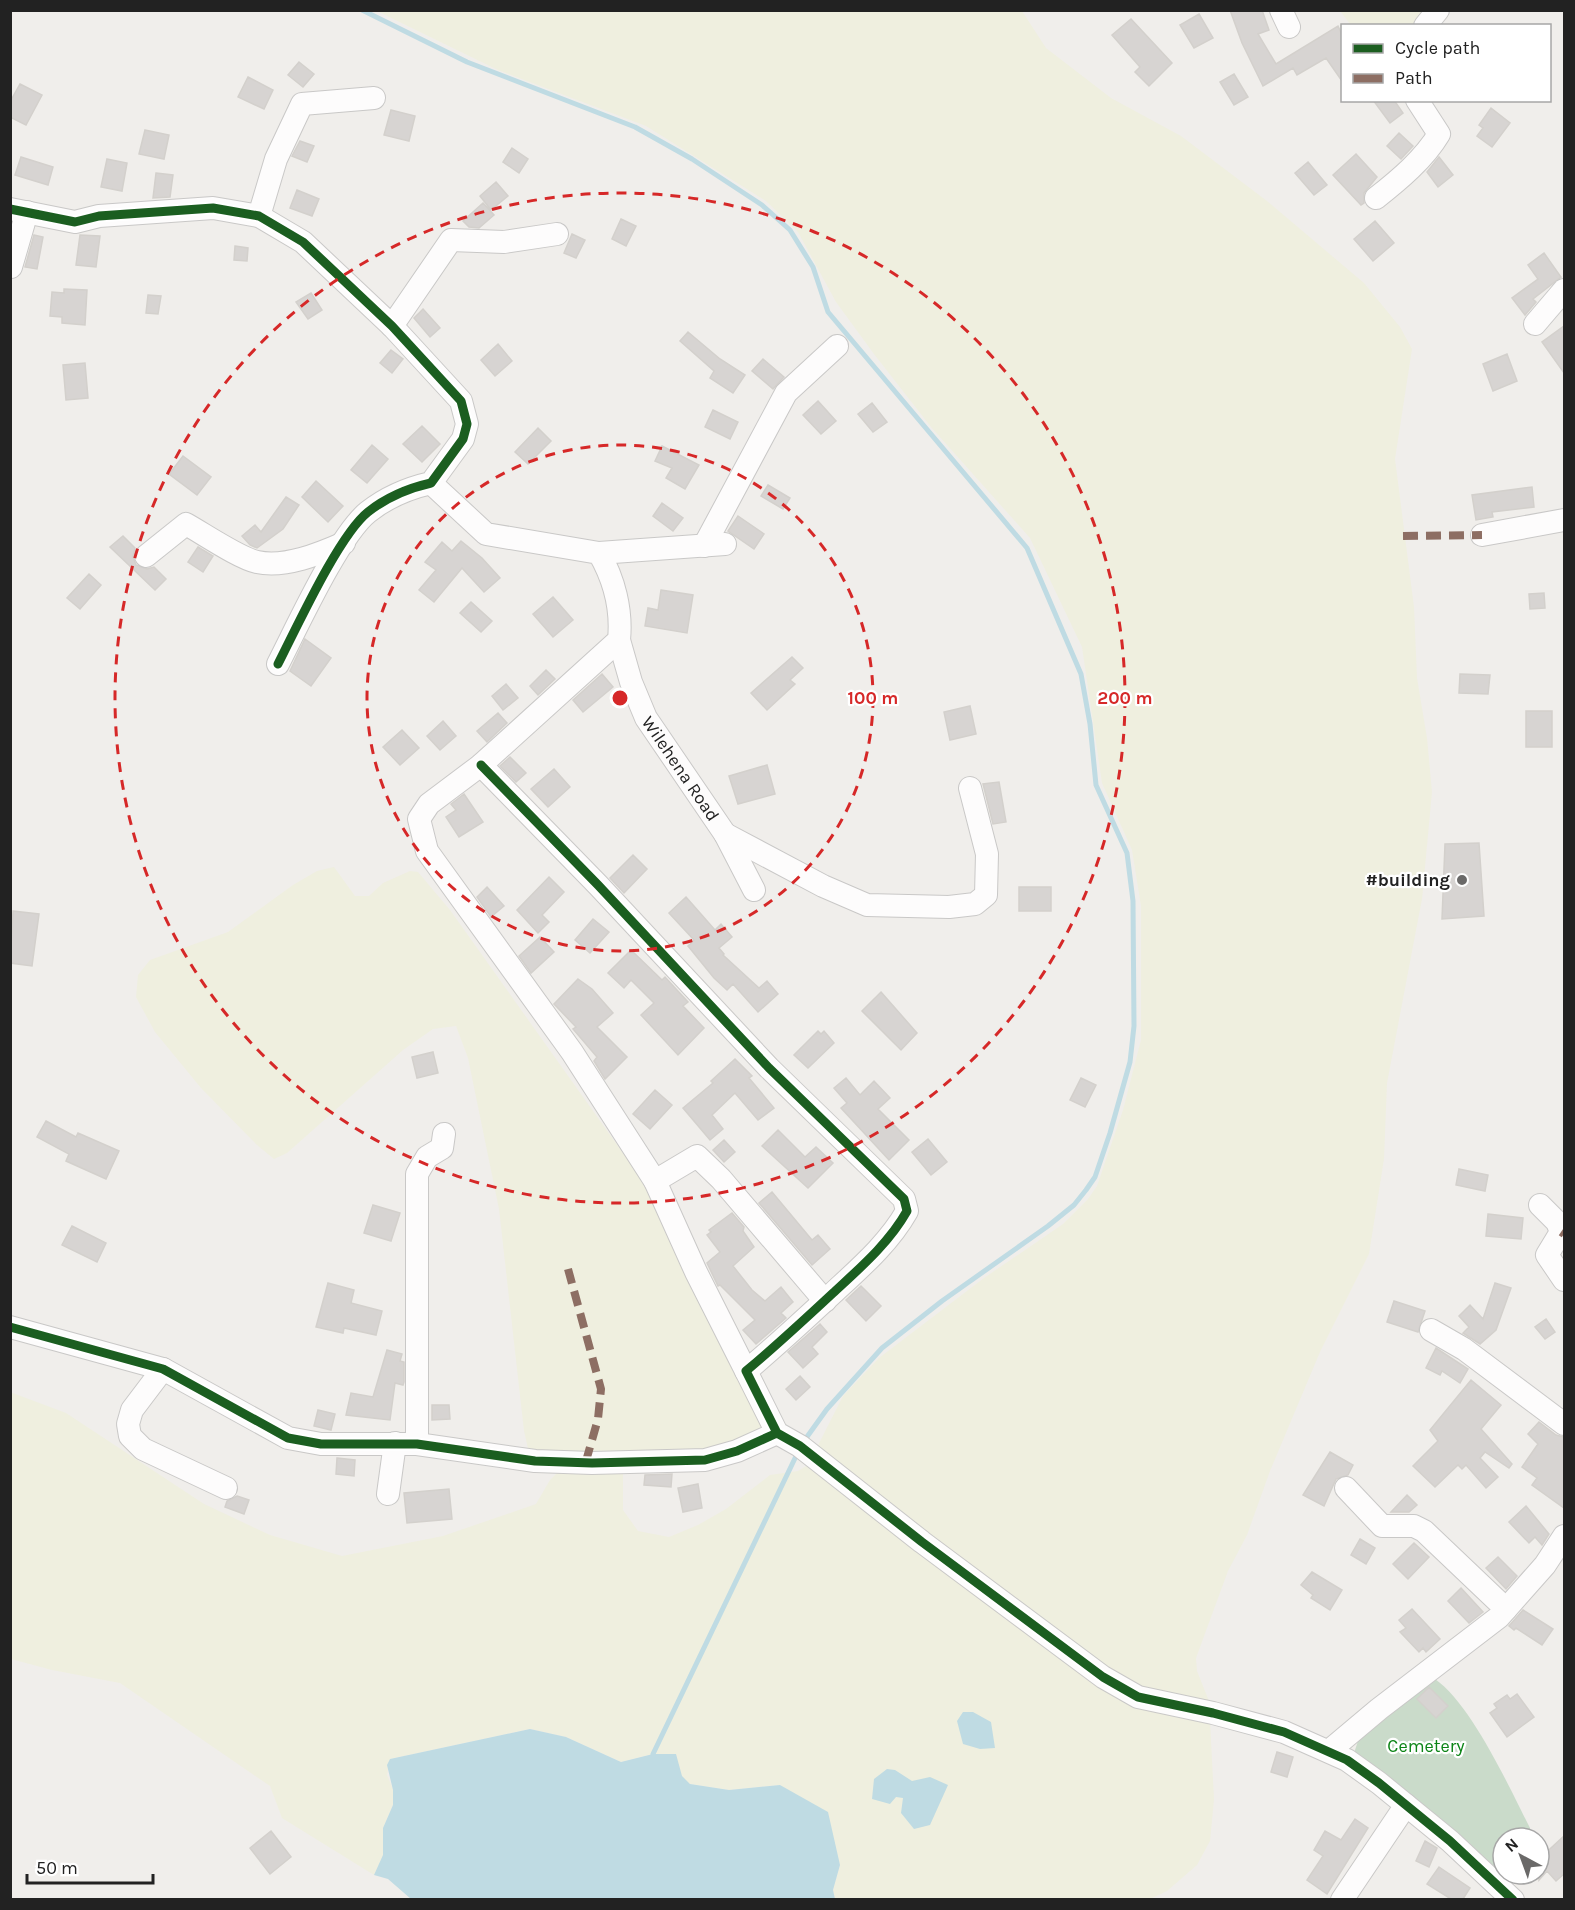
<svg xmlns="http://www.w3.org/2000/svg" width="1575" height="1910" font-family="Karla,sans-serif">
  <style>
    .farmland { fill: #efefdf }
    .cemetery { fill: #cadbca }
    .water { fill: #bfdbe3 }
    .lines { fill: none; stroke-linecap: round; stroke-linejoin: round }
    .stream { stroke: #bfdbe3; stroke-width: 5 }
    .building { fill: #d7d4d2; stroke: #d3d0cc; stroke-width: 1.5 }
    .minor-casing { stroke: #c9c8c7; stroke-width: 24 }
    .minor { stroke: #fdfcfc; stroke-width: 22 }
    .quiet { stroke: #8d6e63; stroke-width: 8; stroke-dasharray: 15 8; stroke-linecap: butt }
    .cycleway-casing { stroke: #fff; stroke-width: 13 }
    .cycleway { stroke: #1b5e20; stroke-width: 9 }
    .ring { fill: none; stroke: #d62828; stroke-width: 3; stroke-dasharray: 10 8 }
    .poi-dot { fill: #6a6968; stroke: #fff; stroke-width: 2 }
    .labels { text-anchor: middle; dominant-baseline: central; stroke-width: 4.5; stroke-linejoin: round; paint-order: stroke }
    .street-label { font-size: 18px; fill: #222; stroke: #fff }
    .poi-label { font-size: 18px; font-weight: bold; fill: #222; stroke: #fff; text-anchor: end }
    .park-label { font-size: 18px; fill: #0c8416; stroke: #fff }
    .centre { fill: #d62828; stroke: #fff; stroke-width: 3 }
    .ring-label { font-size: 18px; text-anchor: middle; font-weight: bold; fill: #d62828; stroke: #fff; stroke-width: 4.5; stroke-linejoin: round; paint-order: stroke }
  </style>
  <rect width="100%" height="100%" fill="#f0eeeb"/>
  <path class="farmland" d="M377,11H1022L1046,48L1111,98L1181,136L1267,201L1364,283L1400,327L1412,349L1395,459L1414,607L1417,678L1427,738L1432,792L1422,899L1387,1083L1384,1159L1369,1254L1320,1352L1270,1471L1247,1535L1228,1571L1196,1658L1197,1671L1209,1701L1214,1799L1210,1841L1197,1865L1167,1891L1148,1900L835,1899L833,1890L840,1865L780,1785L729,1790L690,1784L653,1754L621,1762L566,1737L530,1729L390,1759L387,1775L393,1789V1805L383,1828L384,1855L374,1875L282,1818L270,1786L120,1683L52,1670L11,1659L10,1392L66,1413L204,1504L270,1535L342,1556L443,1536L536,1504L550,1480L558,1472H623V1510L638,1531L669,1537L698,1525L726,1509L770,1475L798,1471L808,1465L843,1396L879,1358L984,1278L1063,1224L1088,1199L1097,1186L1123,1110L1141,1040V906L1132,850L1102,783L1082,647L1030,538L931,427L874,354L836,302L798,232L766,201L646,126L498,70Z
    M1340,11H1438L1425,26L1351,25Z
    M334,867L355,896H369L383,883L410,871L418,872L450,910L640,1177L681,1253L767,1432L702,1454L529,1453L524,1431L499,1209L468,1058L456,1026L433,1029L403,1050L287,1153L274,1159L257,1145L201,1088L155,1032L136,997L138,975L150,960L228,932L293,885L317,871Z"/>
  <path class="cemetery" d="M1435,1679C1472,1705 1509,1787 1530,1828V1838H1503V1871L1480,1858L1354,1753L1359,1738Z"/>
  <path class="water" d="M963,1712H973L991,1722L995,1748L980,1749L963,1744L957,1721Z
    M530,1729L566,1737L621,1762L653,1754H676L682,1776L690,1784L729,1790L780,1785L828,1812L840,1865L833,1890L835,1899H411L388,1879L374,1875L383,1855V1828L393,1805V1790L387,1765L390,1759Z
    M887,1769L895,1770L912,1781L930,1777L948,1785L930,1825L914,1829L901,1813L903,1798L896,1797L890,1804L872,1799L874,1779Z"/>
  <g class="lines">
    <path class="stream" d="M362,10L467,62L635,127L692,159L762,205L790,230L813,267L828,312L1027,548L1081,674L1090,724L1096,785L1127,853L1133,901L1134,1026L1130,1062L1110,1133L1095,1177L1086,1190L1074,1205L1048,1226L942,1301L882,1348L827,1409L804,1441
      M653,1754L798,1452"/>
  </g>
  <path class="building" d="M1230,10H1262L1269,30L1258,34L1276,64L1338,26L1342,35V81L1326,58L1297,75L1293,68L1263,86L1242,43Z
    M1199,14L1213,38L1194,48L1180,25Z
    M1131,19L1172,63L1149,86L1135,72L1140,67L1112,35Z
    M299,62L314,74L303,87L288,75Z
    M1234,74L1248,97L1234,105L1220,82Z
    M248,77L273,90L264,109L238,97Z
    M20,84L42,95L26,125L10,117V102Z
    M1373,100H1394L1403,113L1390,123Z
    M1491,108L1510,123L1492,147L1477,136L1483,128L1479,125Z
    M391,110L415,116L409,141L384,135Z
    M145,130L169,135L164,159L139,154Z
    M1399,133L1413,146L1401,159L1387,146Z
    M300,141L314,146L307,162L292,156Z
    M512,148L528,159L519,173L503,162Z
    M1356,154L1377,177L1364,193V203L1361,205L1333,175Z
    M21,157L53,167L48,185L15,175Z
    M1439,157L1453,175L1438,187L1427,172Z
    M107,159L127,163L122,191L101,187Z
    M1308,162L1327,185L1314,195L1295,173Z
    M156,173L173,175L170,197L153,198Z
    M496,182L508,196L491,210L480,196Z
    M297,190L319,199L312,216L290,208Z
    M483,203L494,215L479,228L469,227L463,221Z
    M621,219L636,226L626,246L612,239Z
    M1375,221L1394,243L1373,261L1354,239Z
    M572,234L585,240L576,258L564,253Z
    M34,235L43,237L37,269L25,267Z
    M80,235L100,236L96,267L76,265Z
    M235,246L248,248L247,261L234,260Z
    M1544,253L1561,277L1533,299L1536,302L1525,315L1512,298L1538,279L1528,265Z
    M64,289L87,290L85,325L62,323V317L50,316L52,292L64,293Z
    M311,293L322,310L308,319L296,302Z
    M148,295L161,296L158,314L146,313Z
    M423,309L440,328L430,337L414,318Z
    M1564,326V373L1542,342Z
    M688,332L720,359L745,375L733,393L710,378L714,371L680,341Z
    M498,344L512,361L495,376L481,360Z
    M391,350L403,359L392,373L380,363Z
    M1507,354L1517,381L1493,391L1483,364Z
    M763,359L784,377L773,389L752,371Z
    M85,363L88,398L66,400L63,365Z
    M818,401L836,421L821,434L803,415Z
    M872,403L887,422L873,432L858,414Z
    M713,410L738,422L730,439L705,427Z
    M422,426L440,444L422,462L403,444Z
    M538,428L551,441L528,464L515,452Z
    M372,445L388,459L367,483L351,470Z
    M662,446L699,465L685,489L666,478L672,468L655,461Z
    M183,456L211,477L197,495L169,474Z
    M316,481L343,506L328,522L302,497Z
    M768,485L790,498L783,509L761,496Z
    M1532,487L1534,507L1492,512L1493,517L1476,520L1472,495Z
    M286,497L299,505L283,529L257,548L250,545L242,536L255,525L261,532Z
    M662,503L683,518L673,531L653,516Z
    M738,516L764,534L754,549L728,531Z
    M123,536L135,548L133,557L136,565L147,569L154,567L166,579L155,590L110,547Z
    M461,541L482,558L500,578L484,592L462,568L434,602L419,590L436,570L425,562L442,542L452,551Z
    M198,547L213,556L203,572L188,562Z
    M89,574L101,585L80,609L67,598Z
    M661,590L693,595L687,633L645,626L648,608L658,610Z
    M1544,593L1545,608L1530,609L1529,594Z
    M553,597L573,620L553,637L533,614Z
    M471,602L492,621L481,632L460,613Z
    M305,639L331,658L311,686L290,671Z
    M792,657L803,668L790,680L795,684L767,710L751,693Z
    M546,670L555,679L538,695L530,686Z
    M602,674L613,687L583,712L573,700Z
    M1460,674L1490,675L1488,694L1459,693Z
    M506,684L518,698L503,710L492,696Z
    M970,706L976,734L950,740L944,712Z
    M1526,711H1552V747H1526Z
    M498,713L507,723L487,742L477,731Z
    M443,721L456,736L440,750L427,736Z
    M402,730L419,748L400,765L383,747Z
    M510,757L526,773L516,782L500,766Z
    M767,765L775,794L738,804L729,776Z
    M554,769L570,787L548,807L531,789Z
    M999,782L1006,822L993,824L983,784Z
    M464,794L483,822L459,837L446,817L456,810L451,804Z
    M1479,843L1484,916L1442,919L1445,844Z
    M633,855L647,869L624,893L610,878Z
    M549,877L564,892L542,915L549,922L538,933L517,910Z
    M487,887L504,906L491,917L477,897Z
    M1019,887H1051V911H1019Z
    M686,897L715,930L721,924L732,937L719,948L724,954L723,955L759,988L767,981L778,994L758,1012L733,984L727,990L714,978L688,946L694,940L669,913Z
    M13,911L39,914L32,966L10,963Z
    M593,919L609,932L590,953L575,940Z
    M540,937L554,952L531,973L519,956Z
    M631,950L662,980L665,977L688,1002L683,1006L704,1028L678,1055L641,1015L654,1003L631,980L624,988L608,973Z
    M578,979L592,989L613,1013L597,1027L627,1057L605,1079L594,1061L597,1057L573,1029L576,1027L554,1004Z
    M881,992L917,1033L901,1050L862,1011Z
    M818,1031L821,1034L824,1031L834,1043L808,1068L794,1055Z
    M433,1052L438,1073L417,1078L412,1057Z
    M735,1059L752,1076L749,1078L774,1108L758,1120L735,1093L712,1115L723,1129L710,1140L683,1108L713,1083L711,1081Z
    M846,1078L860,1095L874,1081L890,1098L878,1109L909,1140L889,1160L841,1108L847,1103L834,1088Z
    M1081,1078L1096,1085L1085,1107L1070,1100Z
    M655,1090L672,1105L650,1129L633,1114Z
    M46,1121L76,1137L78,1133L119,1151L106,1179L66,1161L69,1154L37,1137Z
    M778,1130L805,1157L816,1147L833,1163L808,1188L762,1146Z
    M928,1139L947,1162L931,1175L912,1152Z
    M724,1140L735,1152L724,1162L713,1150Z
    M1459,1169L1488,1175L1485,1191L1456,1185Z
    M772,1192L812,1240L818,1235L830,1249L812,1265L759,1203Z
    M373,1205L400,1213L391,1241L364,1233Z
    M732,1213L744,1227L743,1231L754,1247L733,1266L752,1290L765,1301L781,1287L793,1302L781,1313L786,1318L756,1344L743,1330L755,1320L720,1285L718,1286L707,1263L720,1252L707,1235L711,1232L709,1230Z
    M1488,1214L1523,1218L1521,1239L1486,1236Z
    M72,1226L106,1243L97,1262L62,1245Z
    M328,1283L354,1290L351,1303L382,1311L376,1335L344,1328L343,1333L316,1327Z
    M1495,1283L1511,1288L1496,1330L1480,1344L1463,1333L1469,1327L1459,1316L1470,1305L1483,1319Z
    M861,1286L881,1306L866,1321L846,1300Z
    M1394,1301L1425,1311L1418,1332L1387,1322Z
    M1546,1319L1555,1332L1545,1339L1535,1327Z
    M820,1324L827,1332L812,1347L818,1354L803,1368L788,1352Z
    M1436,1348L1468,1369L1460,1383L1442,1371L1440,1375L1426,1368Z
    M387,1350L402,1354L400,1361L404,1362V1382L403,1385L395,1383L390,1420L346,1415L351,1393L373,1397Z
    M800,1376L810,1387L796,1400L786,1389Z
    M1471,1380L1501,1405L1481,1429L1512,1464L1509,1468L1485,1452L1480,1458L1498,1477L1486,1488L1466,1465L1462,1469L1458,1465L1435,1487L1413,1466L1438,1441L1430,1430Z
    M432,1405H449L450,1419L432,1420Z
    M318,1410L335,1414L331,1430L314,1426Z
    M1539,1422L1556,1435L1564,1437V1508L1532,1485L1537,1478L1522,1467L1538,1444L1528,1434Z
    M1330,1452L1353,1465L1348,1475L1336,1479L1324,1506L1303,1495Z
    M337,1458L355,1460L354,1476L336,1474Z
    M672,1474L671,1487L644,1485L645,1475Z
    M698,1484L702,1508L683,1512L678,1488Z
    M449,1489L452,1519L407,1523L404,1493Z
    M1407,1495L1417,1505L1409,1512H1391Z
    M237,1496L249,1500L244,1514L225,1507L227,1501Z
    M1526,1506L1549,1534L1542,1545L1535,1537L1529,1543L1509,1522Z
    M1360,1539L1375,1548L1366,1564L1351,1555Z
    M1414,1543L1429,1557L1408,1579L1393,1564Z
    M1498,1557L1517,1576L1506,1589L1486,1568Z
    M1312,1572L1342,1590L1330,1610L1311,1598L1313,1595L1301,1585Z
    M1461,1588L1483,1612L1469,1623L1448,1601Z
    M1412,1609L1440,1639L1426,1652L1423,1648L1419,1652L1400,1632L1406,1628L1399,1620Z
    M1523,1610L1553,1629L1542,1645L1516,1628L1514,1630L1509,1626Z
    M1429,1687L1448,1706L1436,1718L1417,1699Z
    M1517,1694L1534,1717L1507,1737L1490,1713L1497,1708L1494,1704L1507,1695L1510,1699Z
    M1277,1752L1293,1757L1287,1777L1271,1772Z
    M1355,1819L1368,1828L1327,1894L1307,1880L1323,1856L1314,1850L1325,1831L1341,1840Z
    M271,1831L291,1857L270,1874L250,1848Z
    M1564,1836V1874L1556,1881L1547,1871L1539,1880V1859Z
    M1425,1841L1437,1848L1429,1867L1416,1861Z
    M1439,1867L1470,1888L1463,1899H1451L1427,1884Z"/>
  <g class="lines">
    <g class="minor-casing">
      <g id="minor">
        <path d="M1281,10L1289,27"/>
        <path d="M1425,26L1438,10"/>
        <path d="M1376,198C1399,180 1424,159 1439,134L1417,100"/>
        <path d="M10,209L75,222L99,216L213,208L259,216L303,242L392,326L461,401L467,424L463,439L431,483C409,488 387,497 368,512C339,535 297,627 278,664"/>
        <path d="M259,216L276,159L302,104L374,98"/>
        <path d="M11,267L27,212"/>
        <path d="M1535,324L1564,290"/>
        <path d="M392,326L451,240L504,242L557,234"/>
        <path d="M431,483L486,534L599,553C614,579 622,610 619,640L481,765L429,804L419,819L427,851L572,1052L655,1181L696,1272L746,1371"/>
        <path d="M1482,535L1564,520"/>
        <path d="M704,546L786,393L837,346"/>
        <path d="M599,553L725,544"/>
        <path d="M146,556L186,524C204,534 239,558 257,562C285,568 319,554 344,543"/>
        <path id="s1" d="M619,640L631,682L646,718L725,834L754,890"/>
        <path d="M481,765L598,885L769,1068L904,1199L907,1211C889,1243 860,1268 833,1293C804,1320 776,1346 746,1371L777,1433L800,1446L922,1542L1103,1677L1138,1697L1213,1713L1284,1732L1347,1760L1379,1783L1450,1841L1513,1900"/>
        <path d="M725,834L823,886L867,905L949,907L975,904L986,895L987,854L970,788"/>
        <path d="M655,1181L697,1156L721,1179L825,1301"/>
        <path d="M1540,1205L1557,1222L1561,1232L1547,1255L1564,1280"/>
        <path d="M10,1327L163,1369L288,1438L321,1444H417L535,1461L592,1463L705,1460L737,1451L777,1433"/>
        <path d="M1431,1330L1464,1349L1564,1424"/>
        <path d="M163,1369L132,1410L128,1424L130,1436L143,1449L226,1488"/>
        <path d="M417,1444V1174L427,1157L442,1148L444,1134"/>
        <path d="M1346,1488L1382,1526H1414L1424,1531L1506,1609"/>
        <path d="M388,1494L395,1443"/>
        <path d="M1329,1751L1379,1709L1499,1617L1545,1565L1564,1536"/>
        <path d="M1342,1900L1406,1805"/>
      </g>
    </g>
    <use href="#minor" class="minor"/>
    <path class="quiet" d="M1403,536L1482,535
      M1561,1232L1564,1234
      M568,1269L601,1389L598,1419L586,1461"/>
    <g class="cycleway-casing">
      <path id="cycleway" d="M10,209L75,222L99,216L213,208L259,216L303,242L392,326L461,401L467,424L463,439L431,483C409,488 387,497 368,512C339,535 297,627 278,664
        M481,765L598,885L769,1068L904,1199L907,1211C889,1243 860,1268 833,1293C804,1320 776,1346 746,1371L777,1433L800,1446L922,1542L1103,1677L1138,1697L1213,1713L1284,1732L1347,1760L1379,1783L1450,1841L1513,1900
        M10,1327L163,1369L288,1438L321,1444H417L535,1461L592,1463L705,1460L737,1451L777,1433"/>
    </g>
    <use href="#cycleway" class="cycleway"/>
  </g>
  <g class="ring">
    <circle cx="620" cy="698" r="253"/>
    <circle cx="620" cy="698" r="505"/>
  </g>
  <circle class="poi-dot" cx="1462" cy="880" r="6"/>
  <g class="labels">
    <g class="street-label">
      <text stroke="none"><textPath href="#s1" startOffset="144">Wilehena Road</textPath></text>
    </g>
    <g class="poi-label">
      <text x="1450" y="880">#building</text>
    </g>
    <g class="park-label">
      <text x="1426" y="1746">Cemetery</text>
    </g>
  </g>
  <circle cx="620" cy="698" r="9" class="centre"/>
  <g class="ring-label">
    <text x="873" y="704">100 m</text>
    <text x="1125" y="704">200 m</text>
  </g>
  <rect width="1575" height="1910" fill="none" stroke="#222222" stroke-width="24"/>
  <rect x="1341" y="24" width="210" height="78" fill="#ffffff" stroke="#a7a7a7" stroke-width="1.5"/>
  <rect x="1353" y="44" width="30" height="9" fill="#1b5e20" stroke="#a7a7a7" stroke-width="1.5"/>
  <text x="1395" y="54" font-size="18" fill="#222222">Cycle path</text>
  <rect x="1353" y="74" width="30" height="9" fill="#8d6e63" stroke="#a7a7a7" stroke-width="1.5"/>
  <text x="1395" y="84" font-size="18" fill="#222222">Path</text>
  <g transform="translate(1521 1856) rotate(319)"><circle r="28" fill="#ffffff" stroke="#a7a7a7" stroke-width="1.5"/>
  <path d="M0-4.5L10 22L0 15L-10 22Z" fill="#6a6968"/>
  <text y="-9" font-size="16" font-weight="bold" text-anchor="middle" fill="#222222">N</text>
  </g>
  <path d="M27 1874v9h126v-9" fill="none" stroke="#222222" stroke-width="3"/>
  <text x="36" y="1874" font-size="18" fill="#222222" stroke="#ffffff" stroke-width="4.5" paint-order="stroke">50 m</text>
</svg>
